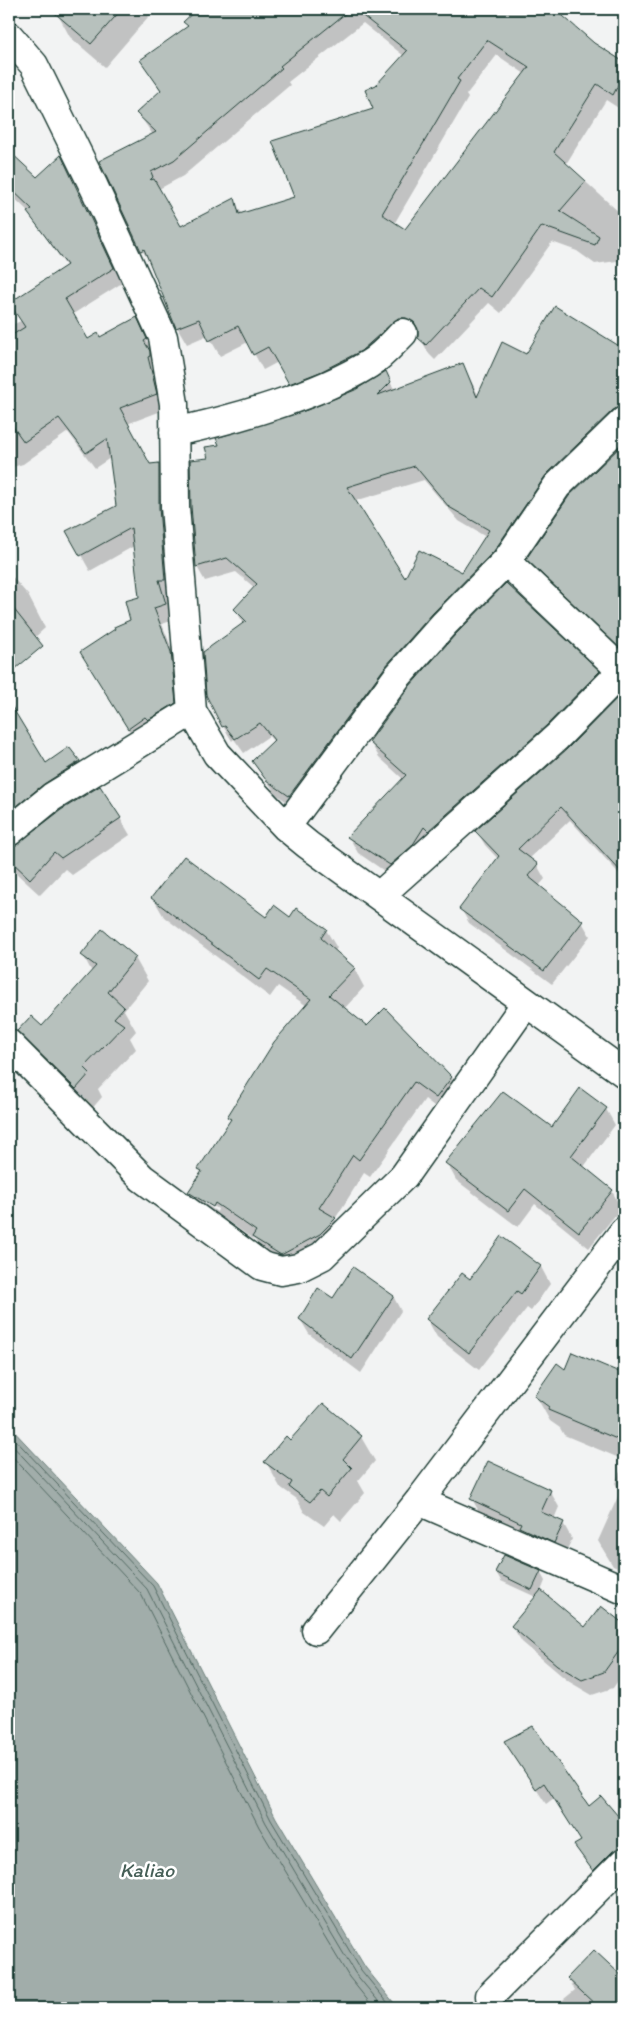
<svg xmlns="http://www.w3.org/2000/svg" width="633" height="2017" font-family="Itim,sans-serif">
  <style>
    .water { fill: #a1adaa; stroke: #6d807b }
    .shadow { fill: #0003; fill-rule: evenodd }
    .lines { fill: none; stroke-linecap: round; stroke-linejoin: round }
    .shore { stroke: #536a63; stroke-width: 1 }
    .building { fill: #b7c1bd; stroke: #1f3d34; fill-rule: evenodd }
    .minor-casing { stroke: #1f3d34; stroke-width: 31 }
    .minor { stroke: #fff; stroke-width: 28 }
    .labels { text-anchor: middle; dominant-baseline: central; stroke-width: 5; stroke-linejoin: round; paint-order: stroke }
    .water-label { font-size: 20px; font-style: italic; fill: #465f57; stroke: #fff }
  </style>
  <rect width="100%" height="100%" fill="#f2f3f3"/>
  <filter id="ink" filterUnits="userSpaceOnUse"><feTurbulence type="fractalNoise" baseFrequency=".02" numOctaves="2"/><feDisplacementMap in="SourceGraphic" scale="10" xChannelSelector="R" yChannelSelector="G"/><feConvolveMatrix kernelMatrix="1 2 1 2 8 2 1 2 1" color-interpolation-filters="sRGB"/></filter>
  <g filter="url(#ink)">
    <path class="water" d="M9,1426L157,1583L276,1818L365,1967L398,2008H9Z"/>
    <path class="shadow" d="M61,9H155L105,67L70,37L57,13Z
      M190,9H552L594,44L624,61V109L623,111L606,100L566,164L621,214L624,209V260L595,264L577,251L552,242L501,313L489,303L435,360L429,354L419,335L408,334L299,399L278,362L263,370L248,342L220,356L208,335L187,344L177,327L152,265L142,250L153,135L138,113L161,91L141,60L188,27L185,22L195,12ZM363,23L404,56L376,86L375,110L295,198L242,214L234,200L181,228L159,189L183,176L290,85L288,82ZM497,55L525,74L405,231L394,224L468,98L466,95Z
      M10,154L37,179L61,157L122,283L73,314L87,341L100,339L136,319L154,355L151,356L158,368L164,410L127,424L150,465L158,464L167,479L173,595H167L174,620L162,624L180,669L184,718L138,744L81,653L132,621L140,598L134,546L90,571L68,532L117,507L110,458L95,468L68,432L23,464L9,468V326L21,321L67,267L38,227L29,212L9,193Z
      M624,346V401L552,473L559,485L298,810L276,794L254,761L274,742L269,736L244,753L234,739L232,741L223,726L244,624L235,609L255,588L236,572L205,581L197,567L209,459L220,446L390,382L395,390L463,365L479,397L527,355L622,349ZM424,480L459,521L486,537L462,573L405,581L355,501ZM542,480L544,482L491,557L489,555Z
      M624,444V657L536,573L528,559L570,497Z
      M9,573L28,595L45,628L21,650L9,647Z
      M599,672L608,688L399,881L358,853L349,837L403,779L379,757L370,742Z
      M624,693V879L570,820L529,859L537,865L545,879L538,887L582,922L590,936L552,984L469,923L461,909L498,859L485,845L477,831L568,750Z
      M9,704L45,764L69,749L89,779L22,826L9,804Z
      M62,811L120,818L130,835L72,875L65,869L40,895L16,873L9,860V854Z
      M153,898L266,919L291,918L326,930L337,948L334,952L354,968L364,987L344,1009L367,1028L451,1077L462,1096L447,1116L425,1099L370,1177L364,1173L335,1219L346,1238L292,1273L265,1255L256,1241L226,1220L223,1225L201,1210L190,1192L202,1173L200,1169L231,1121L228,1117L307,1006L278,986L270,997L164,917ZM204,1200L218,1209L217,1212L204,1203Z
      M83,955L135,958L148,981L124,1010L136,1031L130,1038L136,1049L98,1089L102,1097L90,1111L32,1054L19,1032L42,1028L92,972Z
      M606,1109L615,1125L583,1168L612,1191L621,1208L589,1248L535,1204L518,1227L456,1180L447,1163Z
      M541,1267L550,1284L531,1311L527,1308L479,1370L437,1337L427,1319L470,1281Z
      M393,1296L401,1311L361,1373L309,1334L300,1319L333,1299Z
      M566,1370L614,1378L624,1382V1460L564,1435L560,1428L550,1421L536,1396Z
      M361,1437L375,1461L358,1481L365,1493L341,1521L334,1514L324,1526L304,1512L297,1499L280,1487L266,1462L291,1442Z
      M624,1463V1571L613,1566L598,1541L620,1492L615,1483Z
      M550,1491L559,1507L554,1519L563,1523L572,1539L563,1558L481,1515L472,1499Z
      M496,1572H540L545,1581L541,1591L586,1629L601,1608L624,1625V1672L613,1688L592,1695L568,1681L522,1642L512,1626L536,1597L501,1581Z
      M515,1757L589,1808L601,1798L624,1825V1866L603,1886L576,1845L582,1842L554,1798L546,1804Z
      M594,1951L624,1980V2008H553L575,1990L568,1978Z"/>
    <g class="lines">
      <path class="shore" d="M9,1433L153,1586L271,1820L361,1970L392,2008
        M9,1442L147,1589L266,1823L355,1973L384,2008
        M9,1453L141,1594L259,1827L349,1977L374,2008"/>
    </g>
    <path class="building" d="M50,9H122L91,44Z
      M197,9H351L280,66L282,68L174,160L151,172L153,177L150,180L154,179L181,226L235,198L239,214L294,197L272,141L373,109L365,90L376,85L407,51L354,9H555L594,43L624,62V74L613,95L597,84L554,152L586,181L560,211L599,236L595,245L542,226L492,297L479,288L426,345L418,338V329L414,322L406,318H398L361,351L320,372L289,384L268,347L253,355L238,326L209,341L199,319L176,328L144,249L141,251L99,161L156,132L136,113L161,90L140,60L188,26L183,22ZM487,40L529,67L405,229L382,214L460,81L457,79Z
      M9,151L37,177L61,155L114,268L65,299L88,339L98,333L100,337L137,317L147,339L144,341L150,351V356L148,357L157,394L120,408L150,464L159,463V508L165,580H159L166,604L154,608L171,652L176,703L148,720L145,717L128,729L80,652L115,629L114,627L130,620L125,601L139,597L131,528L80,556L66,531L116,506L107,439L86,453L59,418L24,442L9,421V337L25,327L9,303L67,265L27,212L32,209L9,187Z
      M555,306L624,349V406L613,410L546,475L494,551L433,613L385,667L289,796L266,780L252,761L274,740L260,723L235,739L225,726L222,727L206,695L203,652L246,621L234,609L257,584L227,558L196,567L191,506L190,460L208,458L205,447L219,445L216,438L307,410L355,390L386,371L391,382L378,395L463,363L477,397L502,342L526,354ZM415,466L449,507L489,530L462,572L419,550L405,578L347,487Z
      M624,443V652L526,559L569,496Z
      M506,583L600,671L546,726L428,831L424,827L412,846L390,865L347,837L406,775L369,742L409,687L455,635Z
      M9,603L43,646L9,674Z
      M624,691V875L561,807L518,849L538,864L528,876L583,921L544,971L459,909L499,856L475,831L567,749Z
      M9,702L46,763L69,747L80,761L44,784L12,810L9,806Z
      M100,786L121,818L61,858L54,852L30,879L9,859V851L13,847L61,810Z
      M184,856L266,917L274,905L290,917L296,908L327,929L321,938L355,968L329,995L367,1026L385,1008L452,1077L436,1098L414,1082L359,1160L353,1155L319,1208L336,1218L320,1234L281,1255L252,1237L256,1231L215,1203L213,1207L188,1192L202,1171L198,1169L231,1119L227,1117L274,1042L311,999L267,969L259,980L151,898Z
      M102,929L136,957L108,992L124,1007L114,1018L124,1025L84,1067L90,1073L76,1089L17,1031L31,1016L42,1026L96,966L81,955Z
      M580,1088L607,1108L571,1156L613,1190L579,1232L525,1189L508,1211L445,1163L503,1091L552,1127Z
      M501,1236L541,1266L521,1294L517,1291L469,1353L426,1319L462,1273L470,1279Z
      M353,1267L394,1296L352,1359L299,1319L318,1288L333,1298Z
      M572,1352L624,1374V1442L548,1410L549,1407L534,1396L557,1363L565,1369Z
      M323,1403L362,1436L343,1459L352,1468L327,1497L320,1491L310,1502L289,1487L292,1482L264,1462L286,1436L290,1440Z
      M488,1461L551,1490L541,1512L564,1522L554,1543L519,1527L521,1523L470,1499Z
      M504,1555L541,1571L532,1590L495,1572Z
      M541,1590L585,1627L601,1606L624,1624V1644L604,1672L582,1680L557,1665L511,1626Z
      M533,1726L589,1806L601,1796L624,1823V1847L613,1851L593,1871L574,1845L581,1841L544,1783L536,1789L504,1741Z
      M594,1950L624,1978V2008H599L567,1978Z"/>
    <g class="lines">
      <g class="minor-casing">
        <path id="minor" d="M9,36L34,65L94,187L163,337L174,404L175,507L192,711L217,754L286,827L308,845L624,1073
          M174,432C233,420 319,395 369,364C382,356 393,343 403,333
          M506,561L624,673
          M286,827L397,677L444,624L506,561L557,486L624,421
          M9,832L52,797L192,711
          M379,896L557,737L622,671
          M9,1044L142,1178L262,1266L281,1271L298,1268L322,1256L404,1176L526,1003
          M419,1501L624,1590
          M316,1630L419,1501L624,1231
          M490,1996L624,1862"/>
      </g>
      <use href="#minor" class="minor"/>
    </g>
  </g>
  <g class="labels">
    <g class="water-label">
      <text x="147" y="1870">Kaliao</text>
    </g>
  </g>
  <rect width="633" height="2017" fill="none" stroke="#fff" stroke-width="30"/>
  <rect x="15" y="15" width="603" height="1987" fill="none" stroke="#1f3d34" stroke-width="2" filter="url(#ink)"/>
</svg>
